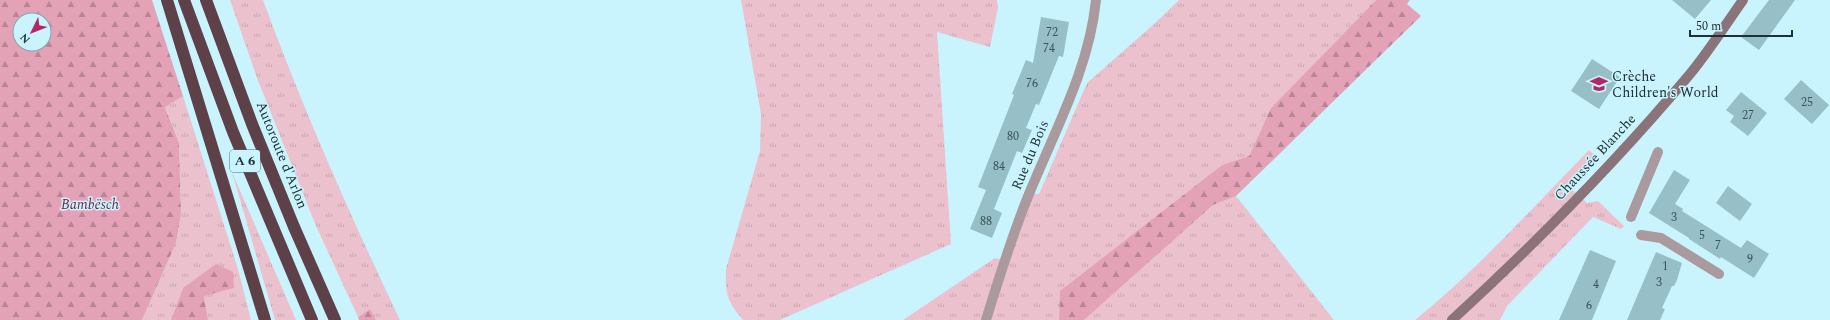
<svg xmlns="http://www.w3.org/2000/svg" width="1830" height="320" font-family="Spectral,serif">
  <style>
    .grass { fill: url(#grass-tufts) }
    .forest { fill: url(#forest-firs); fill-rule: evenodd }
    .building { fill: #97bfc8 }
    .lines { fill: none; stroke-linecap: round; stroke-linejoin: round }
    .street { stroke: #aa9a9e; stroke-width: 10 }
    .secondary { stroke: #8a7379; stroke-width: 10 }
    .highway { stroke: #5e4049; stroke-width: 12 }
    .labels { text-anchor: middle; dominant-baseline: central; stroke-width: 3; stroke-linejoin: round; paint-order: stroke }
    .number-label { font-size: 12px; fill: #3e5459 }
    .shield { fill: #caf4fd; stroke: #536c70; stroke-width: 1 }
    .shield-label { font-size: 13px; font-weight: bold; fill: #203134 }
    .poi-label { font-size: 14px; fill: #203134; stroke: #caf4fd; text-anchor: start }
    .street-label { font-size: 14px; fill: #203134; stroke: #caf4fd }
    .park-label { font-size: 14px; font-style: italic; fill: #6f2342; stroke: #caf4fd }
  </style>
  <defs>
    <pattern id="grass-tufts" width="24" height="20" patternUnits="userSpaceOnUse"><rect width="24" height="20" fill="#ecc1ce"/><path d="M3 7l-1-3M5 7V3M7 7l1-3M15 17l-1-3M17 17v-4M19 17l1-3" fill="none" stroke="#caa6b2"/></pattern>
    <pattern id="forest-firs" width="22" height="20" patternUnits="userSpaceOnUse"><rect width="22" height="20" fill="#e4a2b7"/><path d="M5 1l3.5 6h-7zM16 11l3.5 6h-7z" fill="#b88596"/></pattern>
  </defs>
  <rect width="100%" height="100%" fill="#caf4fd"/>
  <path class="grass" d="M230,0H263C303,109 350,215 400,320H376L370,309L358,317L316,226L257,78Z
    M741,0H997L998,8L990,47L937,32L951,244L780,320H743C727,300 725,295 726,269L760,151L761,114Z
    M1179,0H1376L1271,108L1249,156L1222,165L1061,291L1059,320H903L995,258L1004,260L1029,194H1039L1087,83L1153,25Z
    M183,96L238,269L251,320H208L204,296L183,288L171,320H142L176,243L181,214L179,143L165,106Z
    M1589,150L1598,158L1570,188L1587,203L1598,201L1624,226L1621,229L1593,217L1507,306L1500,320H1415C1478,269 1532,208 1589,150Z
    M232,172L296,320H275Z
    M1236,196L1334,320H1084L1213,205Z"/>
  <path class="forest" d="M0,0H152L183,96L165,107L179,143L181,214L176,243L142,320H0ZM20,20H44V44H20Z
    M1376,0H1410L1407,4L1421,16L1236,196L1213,205L1084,320H1059L1060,291L1222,165L1249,156L1271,108Z
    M216,264L233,272L234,288L204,296L208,320H171L183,288Z
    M370,309L376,320H359L358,317Z"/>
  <path class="building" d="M1672,0H1711L1695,19Z
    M1769,0H1795L1759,50L1741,37Z
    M1041,17L1069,22L1063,57L1059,56L1039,105L1036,104L1026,128L1032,130L1022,153L1017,151L994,209L1002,213L992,238L970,229L986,190L978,187L1014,95L1012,94L1026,60L1033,63Z
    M1592,59L1620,77L1599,109L1571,91Z
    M1801,80L1829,105L1812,124L1784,99Z
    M1741,92L1767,113L1748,136L1730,122L1734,116L1726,110Z
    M1674,170L1690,180L1675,204L1683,209L1682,211L1741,248L1747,240L1769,254L1754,278L1721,257L1720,259L1689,239V238L1649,213Z
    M1728,186L1752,204L1740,221L1716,203Z
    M1590,250L1616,261L1592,320H1559Z
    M1656,252L1682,263L1677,280L1674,286H1672L1662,308L1665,309L1660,320H1627Z"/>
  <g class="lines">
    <path class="street" d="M1631,217L1658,152
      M1641,235L1661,238L1719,274
      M986,320C999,278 1012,235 1029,194C1055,130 1089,69 1096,0"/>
    <path class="secondary" d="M1452,320C1536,243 1617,161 1690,74C1709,51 1726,24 1743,0"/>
    <path class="highway" d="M167,0L265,320
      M184,0L233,132L312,320
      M206,0L252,124L294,227L335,320"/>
  </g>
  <defs>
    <g id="school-bare" transform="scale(1.38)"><path d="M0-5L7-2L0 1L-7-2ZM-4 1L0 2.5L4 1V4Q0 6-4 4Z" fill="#b22867" stroke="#caf4fd" stroke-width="2.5" paint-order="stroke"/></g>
  </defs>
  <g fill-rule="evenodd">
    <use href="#school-bare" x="1599" y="84"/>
  </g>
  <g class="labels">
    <g class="number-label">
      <text x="1052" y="32">72</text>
      <text x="1049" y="48">74</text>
      <text x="1032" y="83">76</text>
      <text x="1807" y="102">25</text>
      <text x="1748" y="115">27</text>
      <text x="1013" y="136">80</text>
      <text x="999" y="166">84</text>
      <text x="1674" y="217">3</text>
      <text x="986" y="221">88</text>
      <text x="1702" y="235">5</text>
      <text x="1718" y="245">7</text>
      <text x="1750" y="259">9</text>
      <text x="1665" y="266">1</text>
      <text x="1659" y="282">3</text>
      <text x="1596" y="284">4</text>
      <text x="1589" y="305">6</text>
    </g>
    <rect class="shield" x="230" y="150" width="30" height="22" rx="3"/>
    <g class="shield-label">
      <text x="245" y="161">A 6</text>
    </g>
    <g class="poi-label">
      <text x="1612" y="76">Crèche<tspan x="1612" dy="16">Children's World</tspan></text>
    </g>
    <g class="street-label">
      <text transform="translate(282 155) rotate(68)">Autoroute d'Arlon</text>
      <text transform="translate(1030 155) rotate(-67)">Rue du Bois</text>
      <text transform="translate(1595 157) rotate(-47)">Chaussée Blanche</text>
    </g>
    <g class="park-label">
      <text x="90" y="204">Bambësch</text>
    </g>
  </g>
  <g transform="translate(32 32) rotate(227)"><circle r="19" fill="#caf4fd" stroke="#86a6ad"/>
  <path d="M0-3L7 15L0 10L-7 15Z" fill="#b22867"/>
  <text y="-6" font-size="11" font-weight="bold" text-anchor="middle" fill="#203134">N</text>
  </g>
  <path d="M1690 30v6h102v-6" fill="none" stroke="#203134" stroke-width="2"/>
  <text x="1696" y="30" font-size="12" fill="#203134" stroke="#caf4fd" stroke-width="3" paint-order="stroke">50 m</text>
</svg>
